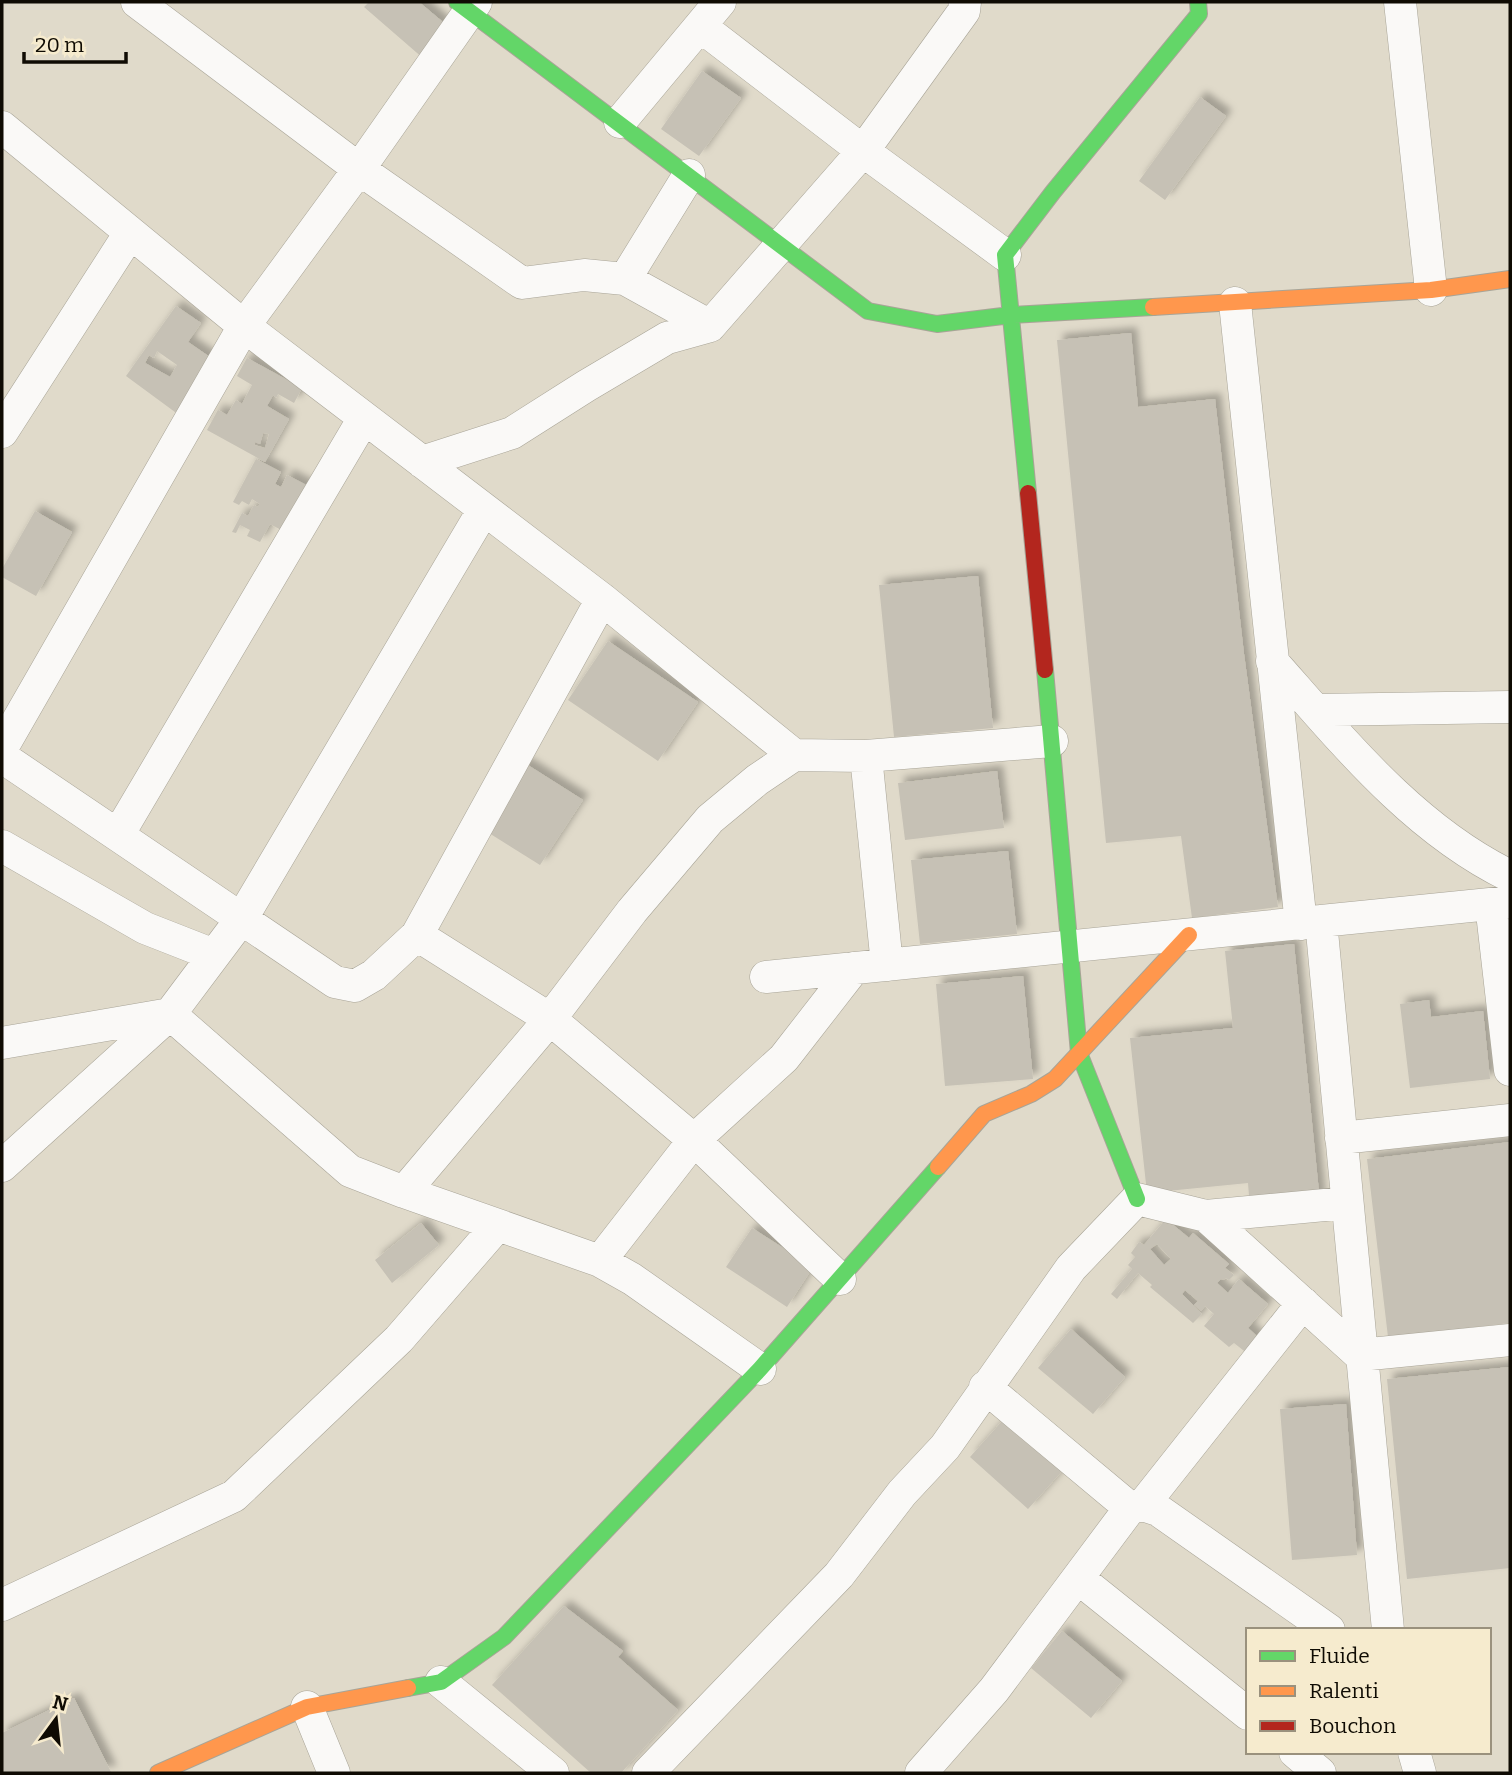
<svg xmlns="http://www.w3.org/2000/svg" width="1512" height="1775" font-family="Bitter,serif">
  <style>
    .building { fill: #c6c1b5; fill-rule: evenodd; filter: url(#shadow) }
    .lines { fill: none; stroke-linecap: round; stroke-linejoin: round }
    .street-casing { stroke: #a8a497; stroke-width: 33 }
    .fast-casing { stroke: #a8a497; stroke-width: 18 }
    .slow-casing { stroke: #a8a497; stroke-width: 18 }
    .jam-casing { stroke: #a8a497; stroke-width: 18 }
    .street { stroke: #faf9f7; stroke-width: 32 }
    .fast { stroke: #63d668; stroke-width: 16 }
    .slow { stroke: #ff974d; stroke-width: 16 }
    .jam { stroke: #b3261e; stroke-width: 16 }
  </style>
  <defs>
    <filter id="shadow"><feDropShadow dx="6" dy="-6" stdDeviation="3.5" flood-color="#0004"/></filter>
  </defs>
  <rect width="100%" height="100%" fill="#e0daca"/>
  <path class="building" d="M369,2H419L450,28L424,59L364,7Z
    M702,71L741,98L699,156L661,129Z
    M1200,97L1226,116L1165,200L1139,181Z
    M176,306L201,323L188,342L217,362L179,415L126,376ZM157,351L177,365L170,377L145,363L149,355L154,358Z
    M1131,333L1138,407L1215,399L1244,654L1278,907L1192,918L1181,836L1106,843L1057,340Z
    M247,358L302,388L294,403L278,394L276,398L273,395L267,406L289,419L265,462L207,430L218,410L227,415L236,400L242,404L252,385L237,376ZM263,433L269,434L265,448L254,445L255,442L260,444Z
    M256,459L281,472L275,484L281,487L287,475L312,488L287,533L270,524L260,542L247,536L250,530L240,525L236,533L232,532L242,513L248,516L254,505L258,507L260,504L252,499L249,505L242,501L239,505L233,502Z
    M35,511L72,532L36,596L2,577V569Z
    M978,576L993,728L894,737L879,585Z
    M608,641L698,702L658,761L568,700Z
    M523,762L583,800L540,865L481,828Z
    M997,771L1004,828L905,840L898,783Z
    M1008,851L1017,934L920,944L911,860Z
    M1294,944L1320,1202L1250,1209L1248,1183L1147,1193L1130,1038L1233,1028L1225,951Z
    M1023,976L1033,1079L945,1086L936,984Z
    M1429,1000L1431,1017L1483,1011L1490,1079L1410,1088L1400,1004Z
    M1510,1142V1323L1388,1337L1367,1159Z
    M1166,1219L1189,1238L1193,1233L1229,1264L1225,1268L1234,1275L1229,1280L1226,1278L1223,1280L1221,1279L1217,1283L1228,1293L1239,1279L1268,1304L1248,1328L1259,1338L1253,1358L1234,1343L1229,1347L1204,1326L1214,1314L1205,1306L1201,1311L1194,1305L1198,1301L1185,1290L1182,1294L1202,1314L1193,1323L1150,1287L1152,1285L1138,1273L1117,1299L1111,1294L1132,1269L1128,1265L1135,1257L1131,1253L1139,1242L1144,1245ZM1157,1244L1171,1259L1164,1265L1150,1249Z
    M421,1223L439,1245L392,1283L375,1260Z
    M752,1228L813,1267L787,1307L726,1267Z
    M1071,1329L1125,1377L1093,1414L1038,1368Z
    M1510,1367V1568L1407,1579L1387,1379Z
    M1346,1404L1357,1555L1292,1560L1280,1409Z
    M1004,1419L1062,1471L1028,1509L970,1457Z
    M564,1606L623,1651L618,1657L678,1710L621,1773H591L492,1685Z
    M1062,1631L1122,1681L1091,1718L1031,1668Z
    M74,1698L111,1772L2,1773V1733Z"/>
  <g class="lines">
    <g class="street-casing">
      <path id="street" d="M137,2L359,169L522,283L584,275L625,279L710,326
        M1400,2L1431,290
        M700,26L863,151L1005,255
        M620,122L720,2
        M2,127L244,326L602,599L794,755
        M625,279L689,175
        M1235,303L1301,924
        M2,432L130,233
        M422,462L512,433L586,386L667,338L710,326L863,151L964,11L965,2
        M1272,661C1342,740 1413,829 1510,876
        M1316,710L1510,707
        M2,748L244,326L359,169L476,2
        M866,756L887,965
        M2,757L335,982L355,986L374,975L417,935L602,599
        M118,835L364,418
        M2,846L145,928L214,955
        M1491,904L1510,1070
        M1321,921L1388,1630
        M417,935L550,1019L632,911L710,819L757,780L794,755L866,756L1052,741
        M766,977L1510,902
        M170,1014L350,1171L404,1192L600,1261L632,1279L760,1369
        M2,1043L170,1014
        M1341,1138L1510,1120
        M2,1166L170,1014L242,918L484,509
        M404,1192L550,1019L694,1140L784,1058L854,968
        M1206,1216L1360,1355L1510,1340
        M600,1261L694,1140L840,1279
        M985,1387L1130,1508
        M1143,1505L1303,1303
        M1078,1578L1248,1714
        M2,1605L234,1496L399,1339L497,1226
        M441,1682L553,1773
        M307,1707L334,1773
        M1295,1752L1320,1773
        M1414,1752L1420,1773
        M648,1773L839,1575L902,1493L945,1447L1071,1268L1137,1199L1206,1216L1346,1203
        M921,1773L994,1690L1130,1508L1143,1505L1158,1510L1329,1630"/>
    </g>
    <g class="fast-casing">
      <path id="fast" d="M457,2L868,311L937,324L1011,315L1153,307
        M1028,493L1005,255L1053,192L1199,14L1198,2
        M1045,670L1079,1053L1137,1199
        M408,1688L441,1682L504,1637L760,1369L938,1167"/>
    </g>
    <g class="slow-casing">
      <path id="slow" d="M1153,307L1431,290L1510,279
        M938,1167L984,1114L1031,1094L1055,1079L1189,935
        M158,1773L307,1707L408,1688"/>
    </g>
    <g class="jam-casing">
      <path id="jam" d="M1028,493L1045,670"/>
    </g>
    <use href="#street" class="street"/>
    <use href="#fast" class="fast"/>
    <use href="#slow" class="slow"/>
    <use href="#jam" class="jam"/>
  </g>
  <rect width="1512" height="1775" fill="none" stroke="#0f0b03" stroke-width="7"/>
  <rect x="1246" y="1628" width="245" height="126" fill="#f6ebce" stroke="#9a917d" stroke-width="2"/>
  <rect x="1260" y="1651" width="35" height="10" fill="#63d668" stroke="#9a917d" stroke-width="2"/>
  <text x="1309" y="1663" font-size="21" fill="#0f0b03">Fluide</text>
  <rect x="1260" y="1686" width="35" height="10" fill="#ff974d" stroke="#9a917d" stroke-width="2"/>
  <text x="1309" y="1698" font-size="21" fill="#0f0b03">Ralenti</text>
  <rect x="1260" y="1721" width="35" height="10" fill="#b3261e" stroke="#9a917d" stroke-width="2"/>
  <text x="1309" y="1733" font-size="21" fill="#0f0b03">Bouchon</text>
  <g transform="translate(56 1719) rotate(15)" stroke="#f6ebce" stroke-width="5" paint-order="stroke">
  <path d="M0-5L12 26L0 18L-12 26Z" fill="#0f0b03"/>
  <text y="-10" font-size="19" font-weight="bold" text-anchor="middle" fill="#0f0b03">N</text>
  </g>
  <path d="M24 52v10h102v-10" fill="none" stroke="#0f0b03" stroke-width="3.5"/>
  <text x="35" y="52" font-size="21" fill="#0f0b03" stroke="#f6ebce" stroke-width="5" paint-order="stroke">20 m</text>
</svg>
